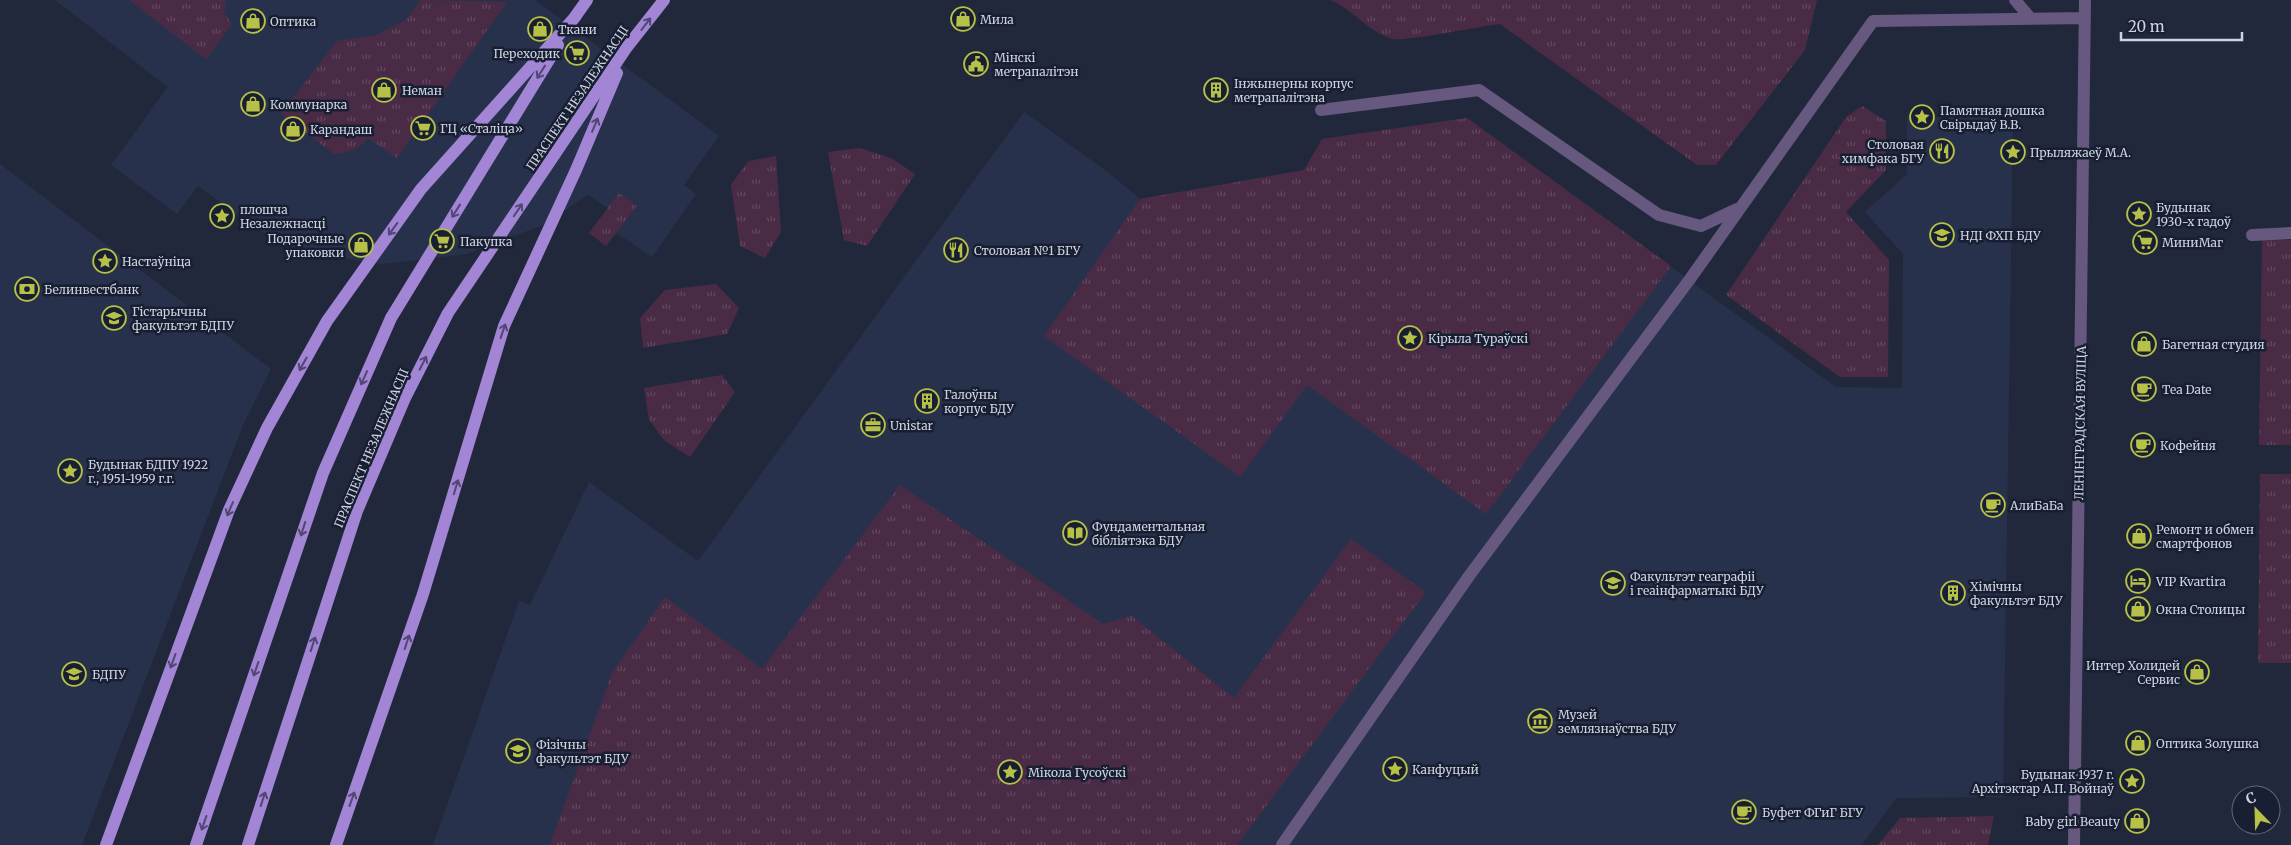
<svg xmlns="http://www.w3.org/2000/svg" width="2291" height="845" font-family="Merriweather,serif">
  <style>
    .built { fill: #28314b }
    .grass { fill: url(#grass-tufts) }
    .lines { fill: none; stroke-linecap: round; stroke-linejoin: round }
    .minor { stroke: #66587f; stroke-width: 12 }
    .major { stroke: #a385d5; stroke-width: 12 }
    .oneway { stroke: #504873 }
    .labels { text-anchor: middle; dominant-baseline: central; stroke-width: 5; stroke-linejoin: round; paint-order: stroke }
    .poi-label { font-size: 12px; fill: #ced3e1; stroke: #181f32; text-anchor: start }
    .street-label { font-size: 12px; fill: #ced3e1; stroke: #181f32 }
  </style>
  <defs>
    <pattern id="grass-tufts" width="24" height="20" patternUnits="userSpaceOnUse" patternTransform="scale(1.25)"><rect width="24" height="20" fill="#492b45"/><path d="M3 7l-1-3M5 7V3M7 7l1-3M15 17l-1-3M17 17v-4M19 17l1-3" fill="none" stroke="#624960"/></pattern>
  </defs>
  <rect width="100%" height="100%" fill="#22283c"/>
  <path class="built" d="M55,0H535L719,136L684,185L696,194L652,257L615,232L624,219L588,195L543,225L467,254L382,264L307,253L276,242L198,186L177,214L111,165L168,87Z
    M1024,112L1105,170L1140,199L1304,170L1322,139L1467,118L1836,387L1902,388L1903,254L1865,212L1907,174V117L2013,118L2003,797L1896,798L1862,845H433L519,601L530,605L589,482L698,561Z
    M0,164L271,369L243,425L82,845H0Z"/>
  <path class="grass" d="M129,0H226L224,13L232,24L206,59Z
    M421,0L507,2L397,158L368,138C358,150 348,153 334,154L281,114L337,41L376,35L406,20Z
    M1330,0H1817L1805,50L1716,165H1697L1500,24C1482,26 1403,42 1392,39C1367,31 1353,9 1330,0Z
    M1862,106L1886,121V170L1846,212L1889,260L1888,377H1840L1726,295L1846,117Z
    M1467,118L1671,266L1486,514L1307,385L1240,477L1044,336L1140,199L1304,170L1322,139Z
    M860,148L891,158L915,174L867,246L844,240L828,152Z
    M776,156L781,232L765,258L740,246L731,185L748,161Z
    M619,193L637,206L606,246L589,233Z
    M2262,240H2291V445H2259Z
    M716,284L739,308L727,334L643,348L640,318L665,290Z
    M722,375L735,392L690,457L665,441L649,420L644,388Z
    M2260,474H2291V663H2258Z
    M900,485L1103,624L1132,616L1234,698L1351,539L1426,592L1237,845H550L612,673L665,597L762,669Z
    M1994,816L1988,845H1878L1900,818Z"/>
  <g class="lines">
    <path class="minor" d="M2015,0L2031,19
      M1321,110L1479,90L1659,215L1701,226L1737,209
      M2252,235L2291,233
      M1282,845L1469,576L1690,279L1873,21L2085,18
      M2074,845L2085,0"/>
    <path class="major" d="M572,21L587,0
      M106,845L229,510L267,428L327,321L421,189L576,16
      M196,845L323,473L391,318L558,45
      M248,845L357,511L405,398L448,313L627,47L664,0
      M336,845L423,594L504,326L576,170L617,73"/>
  </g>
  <defs><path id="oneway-shaft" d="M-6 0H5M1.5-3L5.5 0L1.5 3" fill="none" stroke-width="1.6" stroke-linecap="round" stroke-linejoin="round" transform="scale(1.25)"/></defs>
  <g class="oneway">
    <use href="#oneway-shaft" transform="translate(646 24) rotate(-52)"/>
    <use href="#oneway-shaft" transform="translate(541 72) rotate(122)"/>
    <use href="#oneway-shaft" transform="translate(595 125) rotate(-67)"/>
    <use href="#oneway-shaft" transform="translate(518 210) rotate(-56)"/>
    <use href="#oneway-shaft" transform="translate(456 211) rotate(122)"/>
    <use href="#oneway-shaft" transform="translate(393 229) rotate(126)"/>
    <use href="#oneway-shaft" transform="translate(503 331) rotate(-71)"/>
    <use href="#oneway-shaft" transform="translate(423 363) rotate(-63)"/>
    <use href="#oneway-shaft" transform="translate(303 364) rotate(119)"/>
    <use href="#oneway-shaft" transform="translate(364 378) rotate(114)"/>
    <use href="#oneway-shaft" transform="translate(456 487) rotate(-73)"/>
    <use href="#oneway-shaft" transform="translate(230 509) rotate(113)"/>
    <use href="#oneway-shaft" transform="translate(303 529) rotate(108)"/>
    <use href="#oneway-shaft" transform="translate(407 642) rotate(-72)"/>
    <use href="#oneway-shaft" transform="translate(313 644) rotate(-72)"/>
    <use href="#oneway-shaft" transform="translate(173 661) rotate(110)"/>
    <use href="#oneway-shaft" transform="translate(256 669) rotate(109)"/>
    <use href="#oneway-shaft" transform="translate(263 799) rotate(-72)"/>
    <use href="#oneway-shaft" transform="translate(352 799) rotate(-70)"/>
    <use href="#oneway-shaft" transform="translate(204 823) rotate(109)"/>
  </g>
  <defs>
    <g id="shop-ring" transform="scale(1.25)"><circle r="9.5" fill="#181f32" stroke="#b7c147" stroke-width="1.5"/><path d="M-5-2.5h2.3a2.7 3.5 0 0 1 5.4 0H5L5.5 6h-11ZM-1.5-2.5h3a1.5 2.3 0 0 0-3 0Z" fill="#b7c147"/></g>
    <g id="supermarket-ring" transform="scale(1.25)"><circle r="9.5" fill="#181f32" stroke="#b7c147" stroke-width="1.5"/><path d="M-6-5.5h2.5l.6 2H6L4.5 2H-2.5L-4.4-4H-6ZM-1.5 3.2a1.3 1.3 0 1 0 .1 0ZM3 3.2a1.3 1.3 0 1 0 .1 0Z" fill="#b7c147"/></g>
    <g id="civic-ring" transform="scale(1.25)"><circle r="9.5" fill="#181f32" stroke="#b7c147" stroke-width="1.5"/><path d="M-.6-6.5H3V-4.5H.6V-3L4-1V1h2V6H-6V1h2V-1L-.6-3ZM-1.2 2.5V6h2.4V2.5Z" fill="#b7c147"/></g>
    <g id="building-ring" transform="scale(1.25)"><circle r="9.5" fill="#181f32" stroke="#b7c147" stroke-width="1.5"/><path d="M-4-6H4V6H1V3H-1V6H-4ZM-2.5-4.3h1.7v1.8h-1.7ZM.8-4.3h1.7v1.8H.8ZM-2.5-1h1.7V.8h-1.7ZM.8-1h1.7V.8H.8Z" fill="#b7c147"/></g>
    <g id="sight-ring" transform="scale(1.25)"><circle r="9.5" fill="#181f32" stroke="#b7c147" stroke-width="1.5"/><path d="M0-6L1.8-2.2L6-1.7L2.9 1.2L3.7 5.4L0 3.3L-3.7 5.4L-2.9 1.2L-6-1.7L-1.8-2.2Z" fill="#b7c147"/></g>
    <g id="restaurant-ring" transform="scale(1.25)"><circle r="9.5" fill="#181f32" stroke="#b7c147" stroke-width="1.5"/><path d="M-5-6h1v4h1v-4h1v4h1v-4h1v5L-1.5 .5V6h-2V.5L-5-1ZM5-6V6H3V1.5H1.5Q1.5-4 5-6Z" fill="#b7c147"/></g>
    <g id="university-ring" transform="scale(1.25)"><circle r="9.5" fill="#181f32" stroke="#b7c147" stroke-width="1.5"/><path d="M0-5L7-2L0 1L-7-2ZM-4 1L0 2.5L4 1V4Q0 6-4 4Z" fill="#b7c147"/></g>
    <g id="bank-ring" transform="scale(1.25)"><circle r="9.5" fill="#181f32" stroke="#b7c147" stroke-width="1.5"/><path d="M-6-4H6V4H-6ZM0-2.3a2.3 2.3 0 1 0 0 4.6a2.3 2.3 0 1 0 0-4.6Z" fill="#b7c147"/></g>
    <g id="cafe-ring" transform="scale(1.25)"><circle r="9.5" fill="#181f32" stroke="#b7c147" stroke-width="1.5"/><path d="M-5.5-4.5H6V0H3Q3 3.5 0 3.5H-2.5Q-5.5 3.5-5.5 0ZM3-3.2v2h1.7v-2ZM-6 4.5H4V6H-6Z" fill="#b7c147"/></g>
    <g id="office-ring" transform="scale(1.25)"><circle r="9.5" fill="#181f32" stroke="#b7c147" stroke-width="1.5"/><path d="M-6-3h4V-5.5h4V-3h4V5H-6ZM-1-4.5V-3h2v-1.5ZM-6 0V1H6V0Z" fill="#b7c147"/></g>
    <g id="library-ring" transform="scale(1.25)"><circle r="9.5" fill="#181f32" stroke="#b7c147" stroke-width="1.5"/><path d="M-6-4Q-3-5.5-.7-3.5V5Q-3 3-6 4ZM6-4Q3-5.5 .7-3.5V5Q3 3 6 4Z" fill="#b7c147"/></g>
    <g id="hotel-ring" transform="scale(1.25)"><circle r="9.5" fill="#181f32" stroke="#b7c147" stroke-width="1.5"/><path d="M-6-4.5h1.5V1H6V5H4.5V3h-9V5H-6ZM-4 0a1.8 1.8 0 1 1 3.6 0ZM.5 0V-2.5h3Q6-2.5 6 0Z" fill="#b7c147"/></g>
    <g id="museum-ring" transform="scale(1.25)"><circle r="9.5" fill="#181f32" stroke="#b7c147" stroke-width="1.5"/><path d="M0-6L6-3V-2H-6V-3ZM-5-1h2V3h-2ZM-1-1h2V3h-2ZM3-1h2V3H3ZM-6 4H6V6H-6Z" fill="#b7c147"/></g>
  </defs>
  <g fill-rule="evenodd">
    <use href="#shop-ring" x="963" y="19"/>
    <use href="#shop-ring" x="253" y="21"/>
    <use href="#shop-ring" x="540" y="29"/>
    <use href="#supermarket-ring" x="577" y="53"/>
    <use href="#civic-ring" x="976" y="64"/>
    <use href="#shop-ring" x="384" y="90"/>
    <use href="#building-ring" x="1216" y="90"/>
    <use href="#shop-ring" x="253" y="104"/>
    <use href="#sight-ring" x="1922" y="117"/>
    <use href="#supermarket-ring" x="423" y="128"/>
    <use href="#shop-ring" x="293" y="129"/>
    <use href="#restaurant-ring" x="1942" y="151"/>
    <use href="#sight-ring" x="2013" y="152"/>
    <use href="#sight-ring" x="2139" y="214"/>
    <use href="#sight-ring" x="222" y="216"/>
    <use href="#university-ring" x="1942" y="235"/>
    <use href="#supermarket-ring" x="442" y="241"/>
    <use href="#supermarket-ring" x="2145" y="242"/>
    <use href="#shop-ring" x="361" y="245"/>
    <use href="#restaurant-ring" x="956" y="250"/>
    <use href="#sight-ring" x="105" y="261"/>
    <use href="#bank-ring" x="27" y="289"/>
    <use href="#university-ring" x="114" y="318"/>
    <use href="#sight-ring" x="1410" y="338"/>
    <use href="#shop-ring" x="2144" y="344"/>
    <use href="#cafe-ring" x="2144" y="389"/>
    <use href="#building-ring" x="927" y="401"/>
    <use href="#office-ring" x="873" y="425"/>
    <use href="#cafe-ring" x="2143" y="445"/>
    <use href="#sight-ring" x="70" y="471"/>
    <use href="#cafe-ring" x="1993" y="505"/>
    <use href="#library-ring" x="1075" y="533"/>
    <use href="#shop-ring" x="2139" y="536"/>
    <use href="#hotel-ring" x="2138" y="581"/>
    <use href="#university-ring" x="1613" y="583"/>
    <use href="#building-ring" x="1953" y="593"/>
    <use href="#shop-ring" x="2138" y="609"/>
    <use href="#shop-ring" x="2197" y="672"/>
    <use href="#university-ring" x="74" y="674"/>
    <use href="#museum-ring" x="1540" y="721"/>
    <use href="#shop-ring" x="2138" y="743"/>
    <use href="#university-ring" x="518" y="751"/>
    <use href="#sight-ring" x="1395" y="769"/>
    <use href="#sight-ring" x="1010" y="772"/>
    <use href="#sight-ring" x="2132" y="781"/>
    <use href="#cafe-ring" x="1744" y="812"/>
    <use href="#shop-ring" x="2137" y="821"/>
  </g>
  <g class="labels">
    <g class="poi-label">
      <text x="980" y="19">Мила</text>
      <text x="270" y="21">Оптика</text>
      <text x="558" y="29">Ткани</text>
      <text x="560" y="53" text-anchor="end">Переходик</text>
      <text x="994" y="57">Мінскі<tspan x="994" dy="14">метрапалітэн</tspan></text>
      <text x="1234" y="83">Інжынерны корпус<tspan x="1234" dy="14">метрапалітэна</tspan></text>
      <text x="402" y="90">Неман</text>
      <text x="270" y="104">Коммунарка</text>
      <text x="1940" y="110">Памятная дошка<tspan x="1940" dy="14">Свірыдаў В.В.</tspan></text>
      <text x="440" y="128">ГЦ «Сталіца»</text>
      <text x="310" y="129">Карандаш</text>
      <text x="1924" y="144" text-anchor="end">Столовая<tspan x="1924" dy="14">химфака БГУ</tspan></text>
      <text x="2030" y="152">Прыляжаеў М.А.</text>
      <text x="2156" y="207">Будынак<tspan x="2156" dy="14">1930-х гадоў</tspan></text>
      <text x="240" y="209">плошча<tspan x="240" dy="14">Незалежнасці</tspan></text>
      <text x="1960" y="235">НДІ ФХП БДУ</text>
      <text x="344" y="238" text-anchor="end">Подарочные<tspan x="344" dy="14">упаковки</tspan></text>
      <text x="460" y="241">Пакупка</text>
      <text x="2162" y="242">МиниМаг</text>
      <text x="974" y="250">Столовая №1 БГУ</text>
      <text x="122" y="261">Настаўніца</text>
      <text x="44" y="289">Белинвестбанк</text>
      <text x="132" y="311">Гістарычны<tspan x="132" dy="14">факультэт БДПУ</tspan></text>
      <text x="1428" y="338">Кірыла Тураўскі</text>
      <text x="2162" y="344">Багетная студия</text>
      <text x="2162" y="389">Tea Date</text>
      <text x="944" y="394">Галоўны<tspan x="944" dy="14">корпус БДУ</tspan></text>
      <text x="890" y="425">Unistar</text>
      <text x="2160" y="445">Кофейня</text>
      <text x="88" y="464">Будынак БДПУ 1922<tspan x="88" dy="14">г., 1951-1959 г.г.</tspan></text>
      <text x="2010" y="505">АлиБаБа</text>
      <text x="1092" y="526">Фундаментальная<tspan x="1092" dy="14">бібліятэка БДУ</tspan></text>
      <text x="2156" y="529">Ремонт и обмен<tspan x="2156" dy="14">смартфонов</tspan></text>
      <text x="1630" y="576">Факультэт геаграфіі<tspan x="1630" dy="14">і геаінфарматыкі БДУ</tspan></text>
      <text x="2156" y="581">VIP Kvartira</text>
      <text x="1970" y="586">Хімічны<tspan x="1970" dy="14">факультэт БДУ</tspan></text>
      <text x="2156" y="609">Окна Столицы</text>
      <text x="2180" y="665" text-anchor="end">Интер Холидей<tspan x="2180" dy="14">Сервис</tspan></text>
      <text x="92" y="674">БДПУ</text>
      <text x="1558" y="714">Музей<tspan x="1558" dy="14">землязнаўства БДУ</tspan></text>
      <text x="2156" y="743">Оптика Золушка</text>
      <text x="536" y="744">Фізічны<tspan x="536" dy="14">факультэт БДУ</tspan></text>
      <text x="1412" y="769">Канфуцый</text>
      <text x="1028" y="772">Мікола Гусоўскі</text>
      <text x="2114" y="774" text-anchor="end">Будынак 1937 г.<tspan x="2114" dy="14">Архітэктар А.П. Войнаў</tspan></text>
      <text x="1762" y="812">Буфет ФГиГ БГУ</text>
      <text x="2120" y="821" text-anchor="end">Baby girl Beauty</text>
    </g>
    <g class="street-label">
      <text transform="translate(577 98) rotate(-56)">ПРАСПЕКТ НЕЗАЛЕЖНАСЦІ</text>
      <text transform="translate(2080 423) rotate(-89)">ЛЕНІНГРАДСКАЯ ВУЛІЦА</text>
      <text transform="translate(371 448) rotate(-67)">ПРАСПЕКТ НЕЗАЛЕЖНАСЦІ</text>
    </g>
  </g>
  <g transform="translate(2256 810) rotate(337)"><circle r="24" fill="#181f32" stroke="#616778"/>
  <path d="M0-4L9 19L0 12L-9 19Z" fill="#b7c147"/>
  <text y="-8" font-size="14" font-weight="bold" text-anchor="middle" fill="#ced3e1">С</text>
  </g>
  <path d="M2121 32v8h121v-8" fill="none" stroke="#ced3e1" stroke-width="2.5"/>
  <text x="2128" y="32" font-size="15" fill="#ced3e1" stroke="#181f32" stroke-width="4" paint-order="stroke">20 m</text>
</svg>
